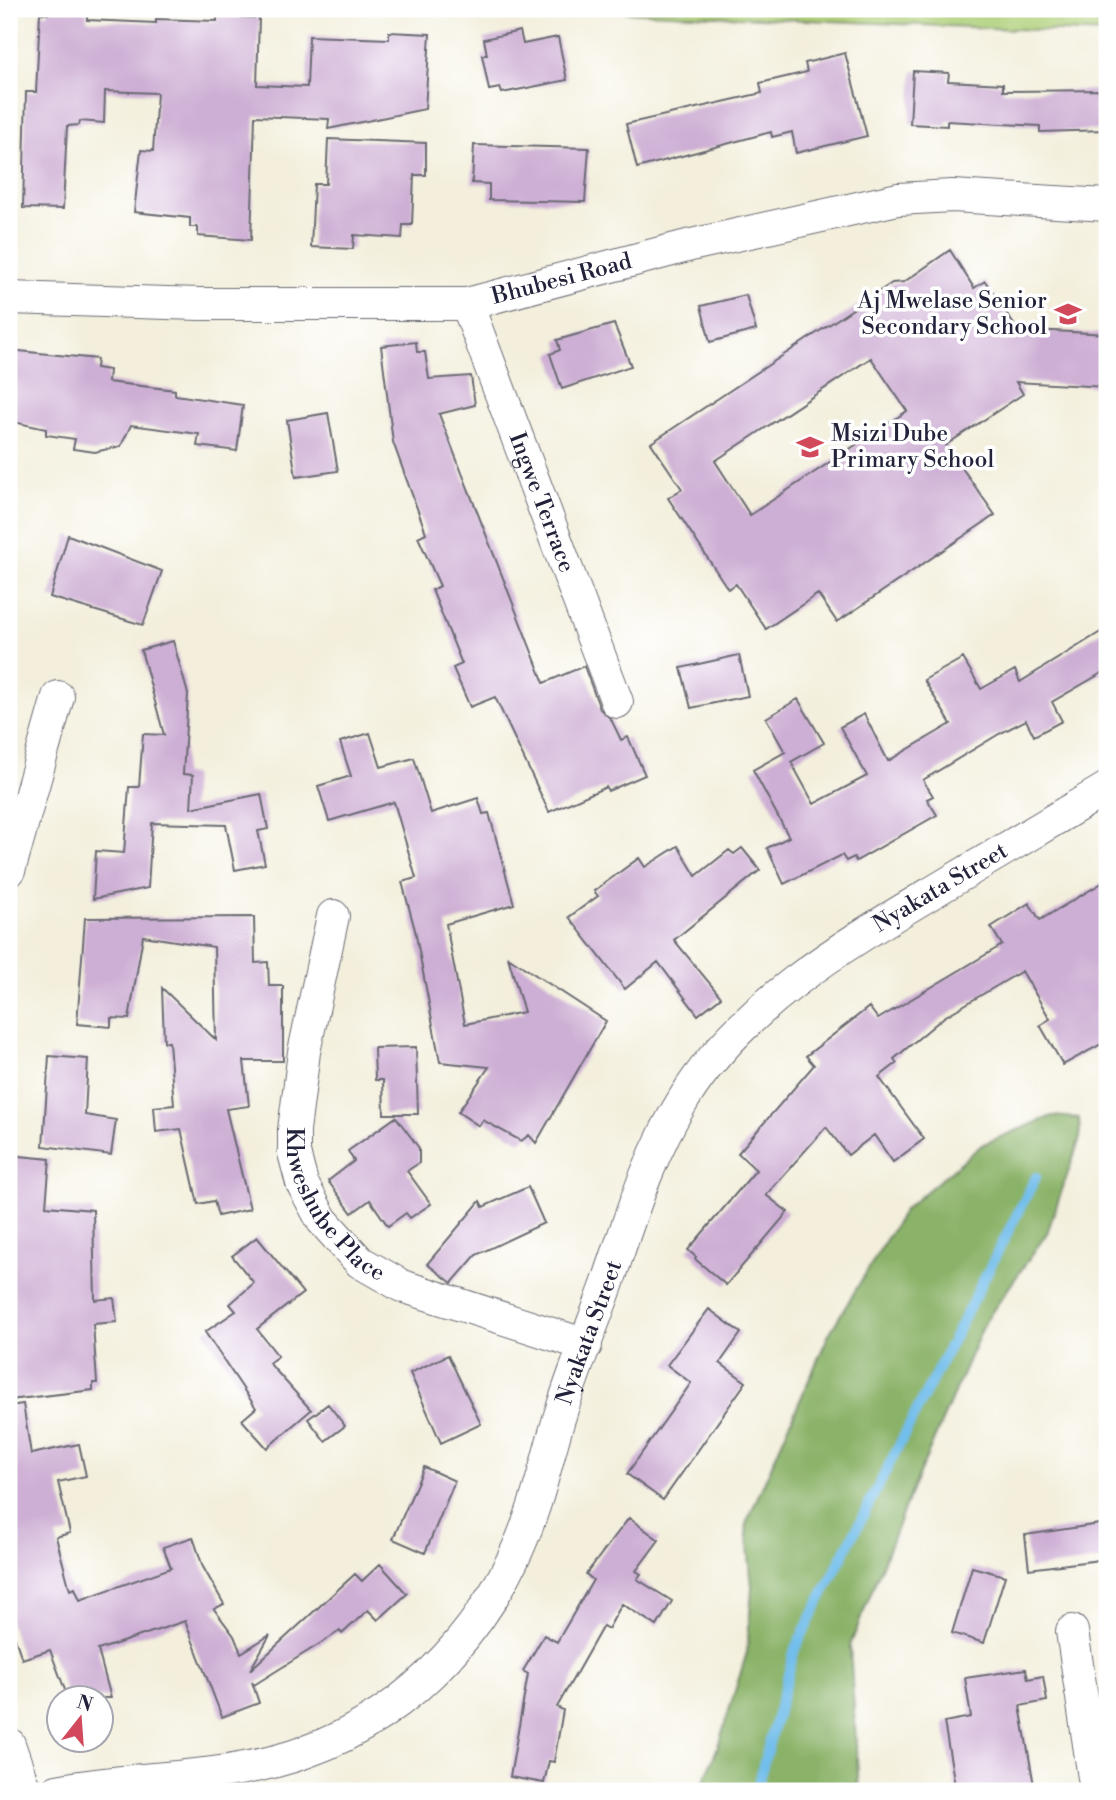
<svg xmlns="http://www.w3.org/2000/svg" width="1116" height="1800" font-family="'Libre Bodoni',serif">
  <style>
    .green { fill: #adcf77; stroke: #687859; stroke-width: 2 }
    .forest { fill: #8ab268; stroke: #566a52; stroke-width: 2 }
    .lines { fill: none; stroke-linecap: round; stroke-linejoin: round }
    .stream { stroke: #72beec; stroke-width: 10 }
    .building { fill: #cdaed4; fill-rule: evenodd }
    .minor-casing { stroke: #6b6a73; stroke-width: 34 }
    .minor { stroke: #fff; stroke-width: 32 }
    .labels { text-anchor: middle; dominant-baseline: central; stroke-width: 7; stroke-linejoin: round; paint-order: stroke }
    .street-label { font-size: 23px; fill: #22223b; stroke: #fff }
    .poi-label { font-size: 23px; fill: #22223b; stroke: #fff; text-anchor: end }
  </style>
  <rect width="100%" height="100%" fill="#fff"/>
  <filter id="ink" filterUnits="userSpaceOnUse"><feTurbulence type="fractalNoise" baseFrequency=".0143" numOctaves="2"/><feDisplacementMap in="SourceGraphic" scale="14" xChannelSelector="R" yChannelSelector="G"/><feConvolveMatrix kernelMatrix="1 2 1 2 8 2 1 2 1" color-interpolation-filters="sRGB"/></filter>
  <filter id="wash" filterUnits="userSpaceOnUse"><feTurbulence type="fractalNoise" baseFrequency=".00686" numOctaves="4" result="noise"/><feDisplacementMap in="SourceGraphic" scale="28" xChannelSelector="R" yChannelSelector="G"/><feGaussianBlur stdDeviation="1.57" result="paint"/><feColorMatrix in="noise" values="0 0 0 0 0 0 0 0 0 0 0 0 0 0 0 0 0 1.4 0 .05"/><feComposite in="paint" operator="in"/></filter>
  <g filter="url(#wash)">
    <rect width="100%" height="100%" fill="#f3efdc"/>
    <path class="green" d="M590,9H1107V33L624,12Z"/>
    <path class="forest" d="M1052,1116L1079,1118L1080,1138L1047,1233L985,1322L909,1497L850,1646L859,1791H700L718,1746L747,1652L752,1587L746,1524L829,1334L904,1210L983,1144Z"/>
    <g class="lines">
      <path class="stream" d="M756,1791L795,1649L1036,1177"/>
    </g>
    <g id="blocks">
      <path class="building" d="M49,9L82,10L87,12V20L156,23V19L217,21V16L259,18L257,85L307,87L309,36L389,39V32L430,34L425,109L328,129L329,119L255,116L251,240L198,236V227H190V218L134,212L141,150L153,151L157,93L105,91L104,123L80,121L79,125L67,126L63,209L23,208L26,92H36L40,13L48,14Z
        M520,31L523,44L558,37L567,80L502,93L500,88L489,90L482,55H487L484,39Z
        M845,53L867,136L796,153L792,132L772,137L771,132L637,168L626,124L762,93L760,83L807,72L805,63Z
        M913,71L949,73L948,81L1003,84V91L1107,90V130L1040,132V126L947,121V126L910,124Z
        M328,139L426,143V175H414L412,225H403L402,238L354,235L353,249L311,247L314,184H326Z
        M474,145L589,148L585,202L489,200V184L472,183Z
        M950,250L974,288L985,281L1017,329L1107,334V387L1016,382L1023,394L946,445L995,515L837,622L818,594L766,629L736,584L728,589L668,498L682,489L651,443L892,283L904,282ZM871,358L907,411L750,515L715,461Z
        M746,295L756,330L710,342L701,306Z
        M614,324L631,366L562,389L550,354L560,350L557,340Z
        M416,342L417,352H425L429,379L471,376L475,405L439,414L544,683L584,666L600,709L611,719L621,740L628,737L645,775L608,791L606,787L549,812L495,697L470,707L453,668L462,664L432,590L440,586L418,537L426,533L393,442L381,346Z
        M9,350L97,359L96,368L109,370L108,382L175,390V395L243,405L237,451L197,446L199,434L131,425L121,446L95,452L73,449L75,439L46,435V429L9,421Z
        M328,413L338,471L296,477L287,420Z
        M68,535L162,571L143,625L50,597Z
        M1107,628V670L1052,702L1062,721L1034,736L1026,720L999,734L923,780L933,796L927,799L937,815L856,861L854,857L846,861L842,855L784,884L767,848L789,837L753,770L785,752L766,718L798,699L824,743L791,762L814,804L867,776L840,727L864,714L888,761L951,724L924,680L963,658L981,689L1015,670L1020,682Z
        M173,641L188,694L183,774L193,775L191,808L261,794L268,829L258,831L265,864L235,870L226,825L152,823L148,888L93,899L96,851L124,853L129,787H139L143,734L164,735L141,650Z
        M739,655L748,696L691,708L681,668Z
        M370,733L381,767L414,758L431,813L478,798L483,814L489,813L514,904L446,924L465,1024L524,1012L508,957L606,1021L536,1143L529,1135L521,1141L483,1120L479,1126L458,1112L489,1067L440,1062L415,930L402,882L416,878L394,802L329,821L318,786L351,776L340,742Z
        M678,846L696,876L729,850L734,854L742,848L760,870L674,940L721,997L698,1015L658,962L625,989L569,917L598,896L594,891L639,858L645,867Z
        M1107,880V1041L1063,1065L1040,1025L1050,1019L1022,971L944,1017L894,1059L897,1063L879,1077L924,1139L893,1162L874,1135L848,1155L826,1127L766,1195L788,1212L726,1285L695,1259L696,1257L688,1250L756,1170L738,1153L814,1065L806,1056L869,1007L878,1019L1002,945L991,927L1029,903L1040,920Z
        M254,917L255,963L268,962L269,986H283V1061H244L249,1106L226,1109L250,1209L218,1216L214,1201L198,1204L181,1129L156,1132L154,1107L174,1105L169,1042H164L162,988L216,1040L214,947L143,936L129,1019L111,1018V1027L77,1024L85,918Z
        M416,1047L418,1114H384L383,1080H375L374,1048Z
        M49,1056L88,1059L85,1115L116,1120L111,1155L43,1146Z
        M396,1117L419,1148V1163L407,1171L431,1204L410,1218L406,1213L388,1226L370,1200L352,1213L328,1181L354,1161L348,1151Z
        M9,1155L50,1159L46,1206L93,1210L95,1300L114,1298L117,1322L93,1324L97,1383H93V1390L9,1400V1261L15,1195L9,1194Z
        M528,1187L544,1223L476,1255L452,1283L427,1264L480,1201L483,1207Z
        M257,1237L303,1293L257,1329L278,1356L269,1363L311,1410L267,1448L242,1420L256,1408L205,1332L236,1311L230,1304L254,1283L232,1256Z
        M709,1309L741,1333L720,1363L746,1382L663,1500L627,1474L691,1383L667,1365Z
        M448,1355L481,1424L441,1443L410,1373Z
        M23,1404L31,1454L79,1444L86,1476L58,1482L70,1533L56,1537L70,1590L75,1588L80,1600L171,1568L163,1547L193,1537L203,1567L224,1604L214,1609L234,1636L241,1653L270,1635L250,1670L355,1574L362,1581L380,1564L407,1594L378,1620L368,1610L342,1634L340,1631L254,1685L252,1682L259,1703L222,1717L185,1621L98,1650L111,1698H68L50,1650L22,1659L9,1620V1406Z
        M328,1404L345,1426L325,1441L308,1419Z
        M424,1467L455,1481L425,1553L393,1539Z
        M629,1518L659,1540L636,1571L641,1574L637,1579L672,1601L657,1626L622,1604L608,1629L603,1626L557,1707L563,1710L554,1762L549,1761L544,1783L510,1777L528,1674L523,1671L544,1635L557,1642L593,1580L586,1574Z
        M1107,1523V1559L1029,1569L1025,1535Z
        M972,1567L1005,1576L984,1643L952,1633Z
        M1026,1669L1028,1679L1043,1676L1047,1701L1020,1706L1035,1791H956L944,1722L971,1717L965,1678Z"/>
    </g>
  </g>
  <g filter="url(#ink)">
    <use href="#blocks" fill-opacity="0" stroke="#6b6a73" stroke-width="2"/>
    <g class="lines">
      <g class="minor-casing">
        <g id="minor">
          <path id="s1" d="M9,298L199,304H467L691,245L898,199L952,196L1107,205"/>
          <path id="s2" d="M467,304L617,702"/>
          <path d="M9,871L58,697"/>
          <path id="s3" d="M333,916L304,1052L294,1130V1153L302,1183L322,1220L360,1262L402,1286L586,1345"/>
          <path d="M1072,1631L1096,1791"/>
          <path d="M9,1744L25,1791"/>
          <path id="s4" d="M57,1791C139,1775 226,1781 305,1752C415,1713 497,1619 533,1509C545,1474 552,1438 564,1403C577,1363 593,1324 607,1285C629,1221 649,1154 685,1097C744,1003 846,944 938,889C995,855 1051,822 1107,788"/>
        </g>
      </g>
      <use href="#minor" class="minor"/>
    </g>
  </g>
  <defs>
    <g id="school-bare" transform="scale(2.1)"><path d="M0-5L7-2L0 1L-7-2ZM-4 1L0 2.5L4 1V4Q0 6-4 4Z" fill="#d1495b" stroke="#fff" stroke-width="2.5" paint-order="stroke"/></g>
  </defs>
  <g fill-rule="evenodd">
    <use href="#school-bare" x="1068" y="314"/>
    <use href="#school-bare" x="810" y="447"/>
  </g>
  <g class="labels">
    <g class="street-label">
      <text stroke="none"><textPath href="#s1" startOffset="556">Bhubesi Road</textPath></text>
      <text stroke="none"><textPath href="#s2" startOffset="212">Ingwe Terrace</textPath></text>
      <text stroke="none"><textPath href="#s4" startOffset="1370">Nyakata Street</textPath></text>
      <text stroke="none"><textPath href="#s3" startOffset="306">Khweshube Place</textPath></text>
      <text stroke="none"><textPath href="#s4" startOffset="782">Nyakata Street</textPath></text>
    </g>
    <g class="poi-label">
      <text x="1047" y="301">Aj Mwelase Senior<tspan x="1047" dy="26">Secondary School</tspan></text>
      <text x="831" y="434" text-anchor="start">Msizi Dube<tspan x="831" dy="26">Primary School</tspan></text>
    </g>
  </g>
  <rect width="1116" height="1800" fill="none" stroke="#fff" stroke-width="35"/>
  <g transform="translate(80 1719) rotate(17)"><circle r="33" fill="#ffffff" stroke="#a7a7b1" stroke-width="2"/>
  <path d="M0-5L12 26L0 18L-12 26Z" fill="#d1495b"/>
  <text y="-10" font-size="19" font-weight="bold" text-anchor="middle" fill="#22223b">N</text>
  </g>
</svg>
